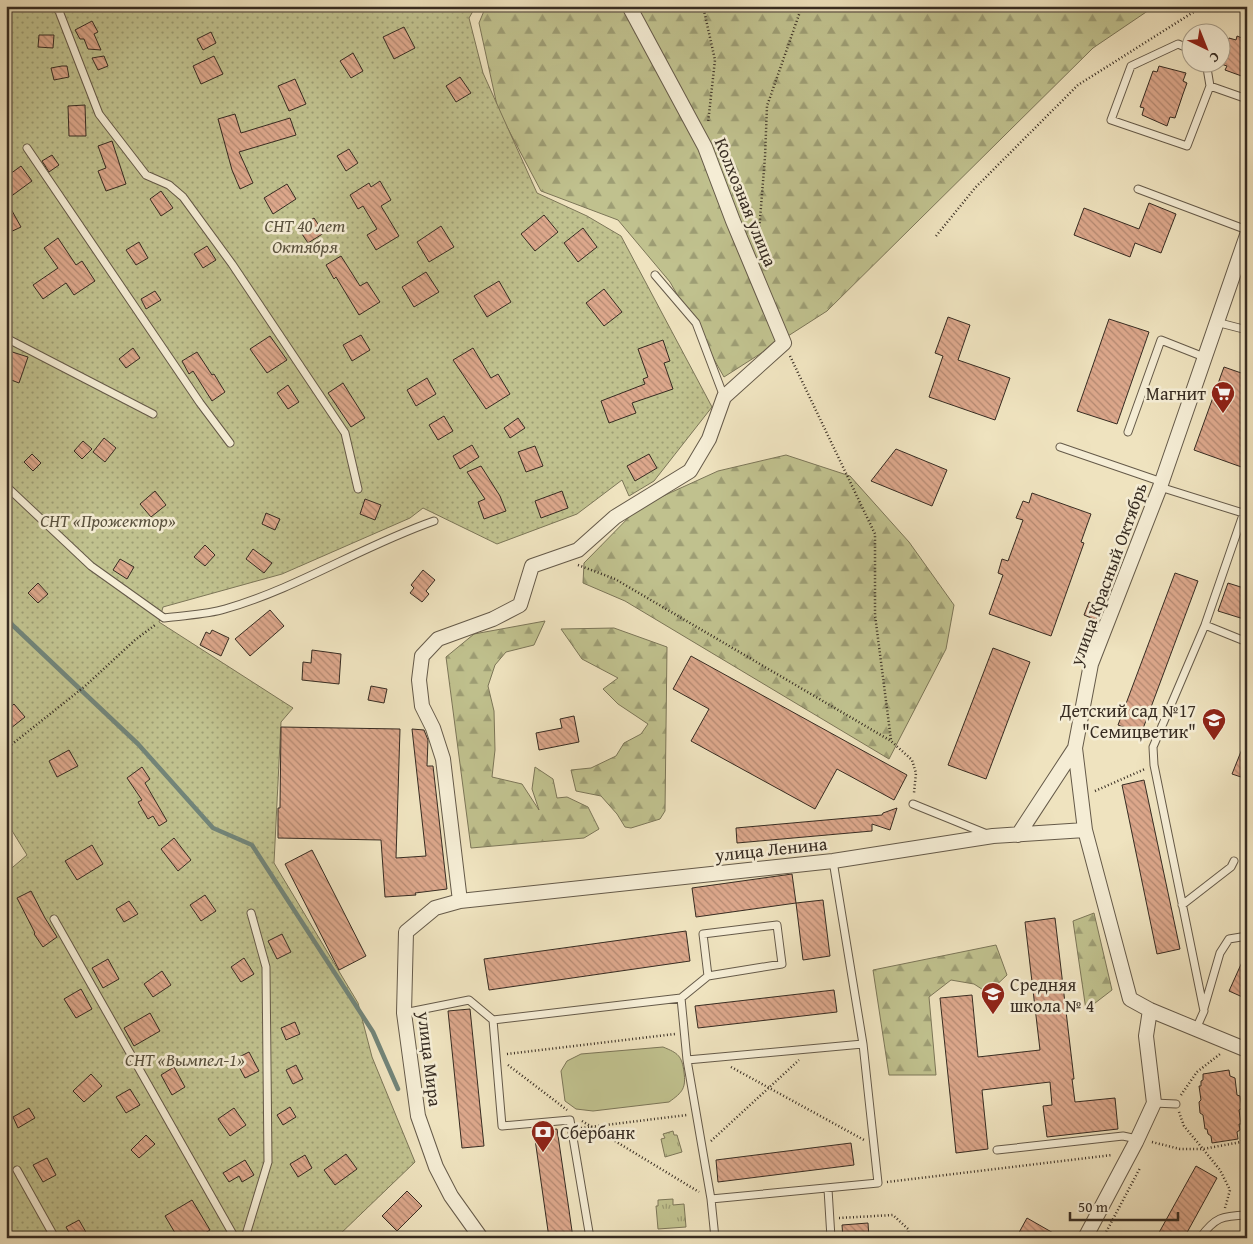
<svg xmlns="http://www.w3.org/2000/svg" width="1253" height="1244" font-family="'Gentium Book Plus',serif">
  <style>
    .grass { fill: #c0c18e; stroke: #7c7658 }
    .forest { fill: url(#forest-firs); stroke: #7c7658 }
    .park { fill: url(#park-tufts); stroke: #7c7658 }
    .garden { fill: url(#garden-dots); stroke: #7c7658 }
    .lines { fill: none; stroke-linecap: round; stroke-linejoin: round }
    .stream { stroke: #728478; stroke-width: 4.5 }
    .building { fill: url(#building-back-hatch); stroke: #372c22 }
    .service-casing { stroke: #655a49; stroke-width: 9 }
    .minor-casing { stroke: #655a49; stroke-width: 16 }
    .path { stroke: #372c22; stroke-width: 2.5; stroke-dasharray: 1 2.5; stroke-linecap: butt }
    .service { stroke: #f5edd5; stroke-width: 7 }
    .minor { stroke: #f5edd5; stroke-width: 14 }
    .labels { text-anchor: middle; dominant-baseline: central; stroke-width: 5; stroke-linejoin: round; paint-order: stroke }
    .street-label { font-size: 18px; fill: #372c22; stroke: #f5edd5 }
    .park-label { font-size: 18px; font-style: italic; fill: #59513d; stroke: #f5edd5 }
    .poi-label { font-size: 18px; fill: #372c22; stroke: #f5edd5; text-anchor: end }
  </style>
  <defs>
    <pattern id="forest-firs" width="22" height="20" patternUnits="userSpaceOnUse" patternTransform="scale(1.25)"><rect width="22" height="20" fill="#c0c18e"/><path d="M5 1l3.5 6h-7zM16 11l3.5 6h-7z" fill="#9d9d74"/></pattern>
    <pattern id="park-tufts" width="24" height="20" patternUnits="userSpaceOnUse" patternTransform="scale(1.25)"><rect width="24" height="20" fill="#c0c18e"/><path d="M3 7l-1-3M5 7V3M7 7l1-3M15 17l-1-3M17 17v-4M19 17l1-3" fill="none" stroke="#9d9d74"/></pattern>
    <pattern id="garden-dots" width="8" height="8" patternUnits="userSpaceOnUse" patternTransform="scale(1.25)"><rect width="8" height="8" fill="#c0c18e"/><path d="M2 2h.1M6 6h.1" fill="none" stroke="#9d9d74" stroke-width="1.8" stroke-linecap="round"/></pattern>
    <pattern id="building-back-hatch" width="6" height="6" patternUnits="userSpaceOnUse" patternTransform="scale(1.25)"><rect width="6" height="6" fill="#dca78b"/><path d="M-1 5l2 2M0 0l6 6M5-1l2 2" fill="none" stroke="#b38871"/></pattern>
  </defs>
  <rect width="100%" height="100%" fill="#efe3bf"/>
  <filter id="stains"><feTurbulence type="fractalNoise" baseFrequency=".004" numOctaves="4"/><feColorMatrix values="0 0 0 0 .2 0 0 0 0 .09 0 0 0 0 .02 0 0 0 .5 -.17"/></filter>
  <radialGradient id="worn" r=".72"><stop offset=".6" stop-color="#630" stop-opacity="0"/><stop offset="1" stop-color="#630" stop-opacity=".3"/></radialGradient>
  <path class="grass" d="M663,1047C678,1053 682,1056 684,1072C686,1088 683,1092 669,1102L593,1111L576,1109L565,1101L561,1071L567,1061L581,1054Z"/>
  <path class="forest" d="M486,6H1155L1093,48L827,311L724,377L670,282L618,220L541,191L498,110L479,23Z
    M786,455L850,476L909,542L954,605L946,649L889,759L625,601L583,583L584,563L639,507L718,471Z
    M545,621L534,645L506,652L495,665L488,686L494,711L495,750L492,777L522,784L539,810L532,789L535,767L553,779L557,798L567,797L588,807L599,829L584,838L471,848L446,657L474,634Z
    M614,628L667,647L665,811L660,819L631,828L625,827L617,814L601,796L576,791L571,770L591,768L616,756L624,743L641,734L648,724L618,704L603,689L618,678L582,659L561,629Z
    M1094,913L1112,990L1086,1010L1073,921Z
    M996,945L1007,975L988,993L974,984L951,980L929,997L936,1075H889L873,970Z"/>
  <path class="park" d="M673,1131L674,1135H677L682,1152L665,1157L661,1139L665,1138L663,1134Z
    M673,1199V1205L684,1204L686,1227L658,1229L656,1206H658V1200Z"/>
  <path class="garden" d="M6,6H476L469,18L483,73L537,193L587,216L621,236L712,407L654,481L629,496L622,480L577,514L497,544L423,508L410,518L282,574L163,607L159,622L293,708L281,722L274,863L358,1003L372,1057L415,1162L336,1238H6V873L27,855L6,821V760L13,753L6,745Z"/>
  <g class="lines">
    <path class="stream" d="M6,619L138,744L213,828L252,845L373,1032L398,1089"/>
  </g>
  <path class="building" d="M92,21L98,32L94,34L101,50L88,49L84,39H80L75,30Z
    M404,27L415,48L394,59L383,37Z
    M211,32L216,43L203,50L197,39Z
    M39,35H54L53,48L38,47Z
    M1237,36L1247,40V78L1225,70L1227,66L1218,63L1220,62V56L1222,50L1224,51L1229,38L1236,40Z
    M353,53L363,71L351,78L340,61Z
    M104,56L108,66L98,70L92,58Z
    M214,56L223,74L201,84L193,66Z
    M62,66H67L69,77L54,80L51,68Z
    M1159,66L1186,73L1183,81L1187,83L1183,94L1175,118L1170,117L1167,126L1142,115L1144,108L1140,107L1153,71L1157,72Z
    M460,77L471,93L456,102L446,86Z
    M295,79L306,104L289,111L278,86Z
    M85,105L86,136H69L68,106Z
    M235,114L241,133L290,118L296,135L239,152L253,183L240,189L232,170L218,119Z
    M112,141L126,184L106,191L98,171L106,168L98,146Z
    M349,149L358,163L346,171L337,156Z
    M52,155L59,165L49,172L42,161Z
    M21,166L32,181L6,200L21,227L6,234V177Z
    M380,181L391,200L381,206L399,236L376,250L367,235L377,229L363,206L358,209L350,195L369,183L371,187Z
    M287,184L296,199L273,214L264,198Z
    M161,191L173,208L161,216L150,199Z
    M1149,203L1176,214L1161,253L1135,243L1130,257L1074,235L1084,208L1139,229Z
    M544,215L558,232L535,251L521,234Z
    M314,218L324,233L308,243L298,228Z
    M441,226L454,247L429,262L417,242Z
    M583,228L597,247L578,262L564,243Z
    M58,238L76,265L82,261L95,281L74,295L66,283L43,299L33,285L58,268L44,248Z
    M139,242L148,258L136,265L126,250Z
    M207,246L216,260L203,268L194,254Z
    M341,256L360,286L367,282L380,302L359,315L336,277L334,279L326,265Z
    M426,272L439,292L414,307L402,287Z
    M499,281L511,302L487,317L474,296Z
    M604,289L622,312L604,326L586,303Z
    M155,291L161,300L146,309L141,299Z
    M948,317L970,325L958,360L1010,378L995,420L929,397L943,356L935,353Z
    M1109,319L1149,332L1117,424L1077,411Z
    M361,335L370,350L352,361L343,345Z
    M270,336L287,360L267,373L250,349Z
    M663,340L670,361L664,363L673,389L632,403L636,413L609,423L601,401L645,384L643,379L648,377L638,349Z
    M133,348L140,358L126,368L119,359Z
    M473,348L491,378L498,374L510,394L486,409L453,360Z
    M6,350L28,357L19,383L6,378Z
    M197,352L212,375L214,374L225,392L212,401L193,371L189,374L182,361Z
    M1224,367L1247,375V469L1194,450Z
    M427,378L436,394L416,406L407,390Z
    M343,383L365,418L351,427L328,393Z
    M288,385L299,402L288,409L277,393Z
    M444,416L453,431L438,440L429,425Z
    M518,418L525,428L510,438L504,428Z
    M104,438L116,448L105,462L93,452Z
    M83,441L92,449L82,459L74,451Z
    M472,445L479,457L460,469L453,456Z
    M535,446L543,466L526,472L518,452Z
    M896,449L947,470L932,506L871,481Z
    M32,454L41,463L33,471L24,462Z
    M649,454L657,468L635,481L627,466Z
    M481,466L500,496L506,511L484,519L478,502L485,499L467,472Z
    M155,491L166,505L151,517L140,504Z
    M562,491L568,508L541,518L535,501Z
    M1032,493L1091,514L1081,542L1084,543L1051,636L989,614L1003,575L998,573L1002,559L1008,561L1023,520L1016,518L1023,501L1029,503Z
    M365,499L381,505L375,520L360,514Z
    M266,513L280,519L275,530L262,524Z
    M205,545L215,555L205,566L194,557Z
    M253,549L272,563L264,573L246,559Z
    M120,559L134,567L127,579L113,570Z
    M423,570L435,580L426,591L429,594L422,602L410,593L414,588L411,585Z
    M1175,573L1198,581L1141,734L1118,725Z
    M38,583L48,594L38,603L28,593Z
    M1228,583L1247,589V620L1218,611Z
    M1089,602L1101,606L1096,620L1084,615Z
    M270,610L284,626L250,656L235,639Z
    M212,630L229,638L221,656L200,645L206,632L210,634Z
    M993,648L1030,662L986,779L948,765Z
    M312,650L341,654L339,684L302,680L303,662L311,663Z
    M691,656L907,775L894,800L837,769L815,809L691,741L709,709L673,689Z
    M371,686L387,689L384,703L368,700Z
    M14,704L25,717L6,732V711Z
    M574,716L579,742L539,750L536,733L562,728L560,719Z
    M281,727L400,729L396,858L426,856L412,729L424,730L428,740L427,766H433L447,889L415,893L416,895L385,897L381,840L278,838V808H280Z
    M1246,739H1247V779L1232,774Z
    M69,750L78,766L57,777L49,761Z
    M142,767L150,779L145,783L167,821L159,826L153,816L148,819L138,802L142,800L127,778Z
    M1144,780L1180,949L1157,954L1122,785Z
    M897,808L890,830L872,824V831L737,843L736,828L882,815L883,813Z
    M174,838L191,860L178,871L161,849Z
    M92,845L103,864L77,880L65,861Z
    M312,850L366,956L339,970L285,864Z
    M792,874L796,903L696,917L692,888Z
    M31,891L45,918L57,937L43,947L34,934L35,933L17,898Z
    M205,895L216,911L201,921L190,905Z
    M823,900L830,956L803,960L796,903Z
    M129,901L138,914L124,922L116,909Z
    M1055,918L1074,1079H1072L1075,1102L1115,1098L1118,1129L1047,1137L1043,1106L1052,1105L1050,1082L982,1090L988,1149L956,1153L940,998L972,995L978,1057L1040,1050L1025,922Z
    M686,931L690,961L489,990L484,959Z
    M282,934L291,952L277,959L268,941Z
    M1247,951V999L1229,991Z
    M244,958L254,974L241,982L231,967Z
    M108,959L119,979L103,988L92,968Z
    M162,971L171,985L153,997L144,984Z
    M81,989L92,1009L76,1018L64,999Z
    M834,990L837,1012L698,1028L695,1006Z
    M470,1009L484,1146L462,1148L448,1011Z
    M150,1013L160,1031L134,1046L124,1028Z
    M295,1022L300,1034L286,1040L281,1028Z
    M249,1052L259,1071L245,1078L235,1059Z
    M296,1065L303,1079L293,1084L286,1070Z
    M174,1067L185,1087L172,1095L161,1075Z
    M1229,1070L1230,1076L1235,1078L1237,1095L1240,1096L1242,1108L1239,1110L1241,1124H1239L1240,1130L1237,1132L1238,1139L1212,1143L1211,1136L1208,1134L1207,1129H1205L1203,1115L1200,1113L1199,1102L1201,1100L1199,1086H1201V1081L1203,1080V1074Z
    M91,1074L102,1086L84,1102L73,1091Z
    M130,1089L140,1105L126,1113L116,1097Z
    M290,1107L296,1117L283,1125L277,1115Z
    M29,1108L35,1118L18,1128L13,1117Z
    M234,1108L246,1125L230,1136L218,1119Z
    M557,1129L569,1210L573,1238H549L534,1132Z
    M146,1135L155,1144L139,1158L131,1150Z
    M851,1143L854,1165L718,1182L716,1160Z
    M346,1154L357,1169L335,1185L324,1170Z
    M305,1155L312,1168L298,1177L290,1164Z
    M47,1158L56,1175L43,1182L33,1165Z
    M245,1160L254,1175L242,1182L239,1176L229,1182L223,1173Z
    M1196,1166L1217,1178L1184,1238H1156Z
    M407,1191L422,1206L397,1231L382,1216Z
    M192,1200L210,1230L197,1238H178L165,1216Z
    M1027,1218L1062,1238H1016Z
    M79,1220L87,1234L80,1238H72L66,1227Z
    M868,1223L869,1238H843L842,1225Z"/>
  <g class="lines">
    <g class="service-casing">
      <path id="service" d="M54,6L59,11L99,114L146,175L169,185L183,197L232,264L345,433L358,489
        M1190,49L1178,44L1131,66L1111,120L1187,146L1210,86L1206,62
        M1210,86L1247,99
        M27,148L200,403L230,443
        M1138,189L1247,230
        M655,275L696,323L724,397
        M1216,322L1247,330
        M6,338L153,414
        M1128,432L1161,340L1204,357
        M1060,447L1162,482
        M6,486L91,566L164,618C184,615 206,615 225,609C298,588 362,546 434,521
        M1160,487L1246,514
        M1205,625L1247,642
        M913,804L987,834
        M1182,905L1231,867L1234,861
        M54,919L235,1238
        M681,998L708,976L703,934L777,925L782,964L708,976
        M1204,1008L1220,953L1229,939L1247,936
        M404,1013L469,1000L493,1020L681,998L687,1060L711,1199L878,1183L863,1044L833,861
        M493,1020L502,1126L570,1120L590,1238
        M1196,1029L1204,1011L1154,765L1153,747L1205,625L1244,512
        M687,1060L863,1044
        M1154,1103L1176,1104
        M997,1150L1123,1136L1137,1139
        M17,1170L55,1238
        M828,1189L831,1238
        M711,1199L715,1238
        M245,1238L268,1162L266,967L251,913
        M1200,1238C1215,1217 1222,1216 1247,1215"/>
    </g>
    <g class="minor-casing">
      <path id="minor" d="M1247,235L1160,487L1091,664L1075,748L1085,830L1130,999L1150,1010L1247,1050
        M1018,835L1075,748
        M460,901L443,759L433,728L422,706L419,680L422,656L438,639L493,619L520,605L532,566L578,550L615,517L690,471L709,439L724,397L784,343L733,221L705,147L629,6
        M481,1238L451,1196L436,1167L418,1116L404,1013L406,932L435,908L460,901L833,861L993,836L1085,830
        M1085,1238L1136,1142L1154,1103L1146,1036L1150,1010"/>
    </g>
    <path class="path" d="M703,6L715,60L708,123
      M936,236L975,188L1078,85L1203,6
      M758,244L765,157L767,106L802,6
      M790,356L875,534V615L891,740
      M578,565L615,579L891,741L912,760L916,773L914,793
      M1177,713L1190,718
      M6,749L84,687L135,640L155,625
      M1095,791L1145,769
      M507,1054L675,1034
      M508,1065L567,1110
      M731,1067L864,1140
      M1181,1095L1197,1072L1220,1054
      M1179,1112L1184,1126L1203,1149L1241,1142L1247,1135
      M582,1121L699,1192
      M581,1128L687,1115
      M711,1141L799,1060
      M1152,1142L1180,1149H1203L1220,1170L1230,1190L1225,1208
      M887,1182L1112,1155
      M839,1218L893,1215L908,1229L909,1238
      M1103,1238L1140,1168"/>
    <use href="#service" class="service"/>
    <use href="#minor" class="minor"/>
  </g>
  <defs>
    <g id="supermarket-pin" transform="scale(1.25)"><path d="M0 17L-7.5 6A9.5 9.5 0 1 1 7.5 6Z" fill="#8f2418" stroke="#f5edd5"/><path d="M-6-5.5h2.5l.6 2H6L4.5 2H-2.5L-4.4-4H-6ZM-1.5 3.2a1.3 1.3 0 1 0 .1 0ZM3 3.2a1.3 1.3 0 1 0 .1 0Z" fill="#fff"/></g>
    <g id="school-pin" transform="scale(1.25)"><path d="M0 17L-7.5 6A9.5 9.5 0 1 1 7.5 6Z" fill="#8f2418" stroke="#f5edd5"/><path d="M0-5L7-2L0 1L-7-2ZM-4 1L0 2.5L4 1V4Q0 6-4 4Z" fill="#fff"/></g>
    <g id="bank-pin" transform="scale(1.25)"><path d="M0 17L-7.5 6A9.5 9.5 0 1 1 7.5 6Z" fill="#8f2418" stroke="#f5edd5"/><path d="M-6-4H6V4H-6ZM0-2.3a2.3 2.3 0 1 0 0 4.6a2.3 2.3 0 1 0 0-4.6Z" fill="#fff"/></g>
  </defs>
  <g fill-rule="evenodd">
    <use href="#supermarket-pin" x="1223" y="393"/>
    <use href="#school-pin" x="1214" y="720"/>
    <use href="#school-pin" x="993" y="994"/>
    <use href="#bank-pin" x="543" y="1132"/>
  </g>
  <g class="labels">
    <g class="street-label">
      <text transform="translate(746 202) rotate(68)">Колхозная улица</text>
      <text transform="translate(1108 574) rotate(-70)">улица Красный Октябрь</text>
      <text transform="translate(771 849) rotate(-6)">улица Ленина</text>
      <text transform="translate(430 1059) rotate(83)">улица Мира</text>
    </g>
    <g class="park-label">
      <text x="305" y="225">СНТ 40 лет<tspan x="305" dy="21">Октября</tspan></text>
      <text x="108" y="520">СНТ «Прожектор»</text>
      <text x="185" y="1059">СНТ «Вымпел-1»</text>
    </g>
    <g class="poi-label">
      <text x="1206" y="393">Магнит</text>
      <text x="1196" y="710">Детский сад №17<tspan x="1196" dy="21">"Семицветик"</tspan></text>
      <text x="1010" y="984" text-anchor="start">Средняя<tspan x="1010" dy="21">школа № 4</tspan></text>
      <text x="560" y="1132" text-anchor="start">Сбербанк</text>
    </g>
  </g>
  <rect width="1253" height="1244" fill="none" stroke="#efe3bf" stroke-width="25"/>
  <rect x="8" y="8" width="1238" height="1229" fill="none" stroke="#372c22" stroke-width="2.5"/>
  <rect x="12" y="12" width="1228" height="1219" fill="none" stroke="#372c22"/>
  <g transform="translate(1206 48) rotate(137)"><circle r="24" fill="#f5edd5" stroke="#a9a08d"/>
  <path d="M0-4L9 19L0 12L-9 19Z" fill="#8f2418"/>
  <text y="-8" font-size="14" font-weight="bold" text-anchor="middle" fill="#372c22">С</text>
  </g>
  <path d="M1070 1212v8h108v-8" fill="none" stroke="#372c22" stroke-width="2.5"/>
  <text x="1078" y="1212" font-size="15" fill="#372c22" stroke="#f5edd5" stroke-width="4" paint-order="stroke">50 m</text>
  <rect width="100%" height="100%" filter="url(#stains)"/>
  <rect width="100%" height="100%" fill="url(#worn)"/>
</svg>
